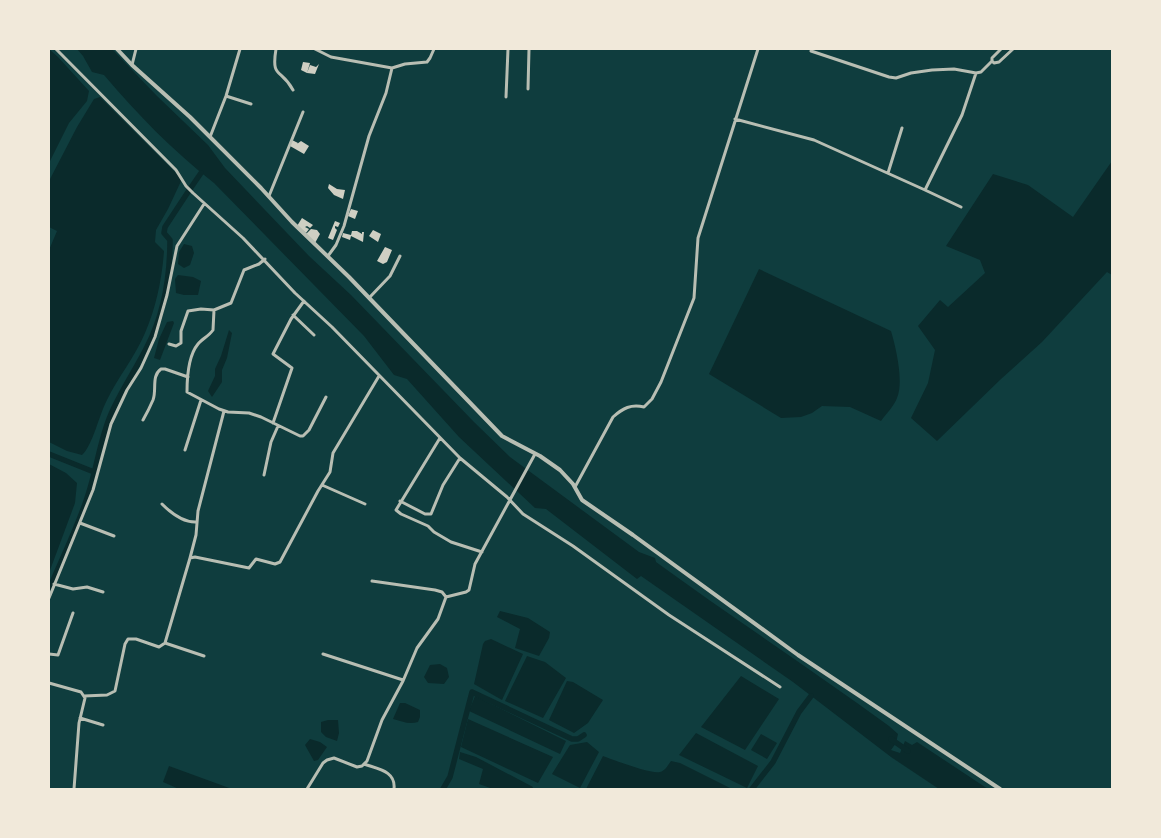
<svg xmlns="http://www.w3.org/2000/svg" width="1161" height="838" font-family="Rubik,sans-serif">
  <style>
    .water { fill: #0a2a2b }
    .lines { fill: none; stroke-linecap: round; stroke-linejoin: round }
    .canal { stroke: #0a2a2b; stroke-width: 5.5 }
    .building { fill: #cfcfc3 }
    .minor { stroke: #b8beb3; stroke-width: 3 }
    .tertiary { stroke: #b8beb3; stroke-width: 4 }
  </style>
  <rect width="100%" height="100%" fill="#0f3d3e"/>
  <path class="water" d="M49,49L58,57L89,91L87,101L69,123L49,163Z
    M77,49H112L157,96L208,145L225,168L309,256L351,295L474,422L510,457L639,552L655,558L656,562C733,618 812,670 889,726L898,734L896,743L891,750L900,753L905,741L912,745L917,742L988,789H939L891,757L793,682L641,576L637,579L546,509L535,508L459,437L407,379L394,375L364,336L214,183C173,151 137,114 104,75L92,72L83,56Z
    M100,97L182,179L168,209L156,230L155,242L164,251C162,279 156,308 145,333C135,357 118,377 107,400C99,415 93,445 82,455L67,451L49,442V250L57,231L49,227V181L77,127L94,99Z
    M1112,161V275L1107,272L1042,342L1001,379L937,441L911,418L928,383L935,350L918,326L940,300L948,307L985,273L980,260L946,246L993,174L1028,185L1073,217Z
    M184,244L192,246L194,253L190,265L184,268L178,264L179,252Z
    M759,269L891,331C896,348 904,382 897,398C894,406 886,414 881,421L850,407L822,406L812,413L801,417L781,418L709,374Z
    M178,275L193,277L201,281L198,295H184L176,293L175,279Z
    M173,321L174,323L160,360L154,358L159,339L167,322Z
    M229,330L232,333L227,358L222,370V382L212,397L208,391L215,376V369L221,356Z
    M49,464L66,473L77,483L75,503L49,573Z
    M500,611L528,618L550,632L549,638L539,656L515,648L520,629L497,617Z
    M491,639L523,654L502,700L474,684L483,644L485,641Z
    M527,656L545,662L566,678L543,718L505,701Z
    M440,664L447,668L449,677L444,684L428,683L424,677L430,665Z
    M741,676L779,699L745,750L701,727Z
    M567,681L573,682L603,700L588,723L574,733L549,720Z
    M475,696L566,741L560,754L469,711Z
    M400,703H405L420,710V717L418,722C409,725 401,721 393,719Z
    M468,719L553,757L538,783L461,747Z
    M328,720H338L339,733L337,741L326,737L321,732V722Z
    M696,733L758,766L747,788L679,755Z
    M761,734L777,743L767,759L751,750Z
    M310,739L320,742L327,747L318,760L314,761L305,745Z
    M587,742L599,752L580,788L552,774L570,745Z
    M460,752L476,757L533,787L532,789H493L479,784L483,769L459,759Z
    M603,756C614,760 650,774 660,772C665,771 668,765 671,761L680,763L732,789H586Z
    M169,766L232,789H179L163,782Z"/>
  <g class="lines">
    <path class="canal" d="M190,189L201,173
      M49,454L94,472
      M49,590C62,558 78,527 88,495C97,468 100,439 111,414C121,391 136,369 147,347C164,314 170,276 170,240L164,233L165,227L188,192
      M891,739L908,751
      M443,789L450,777L472,692L572,739H578L584,735
      M752,789L773,762L799,712L811,696"/>
  </g>
  <path class="building" d="M303,62L310,63L307,73L301,70Z
    M319,64L315,74L307,73L310,65L316,67Z
    M292,140L298,143L297,144L301,141L309,146L304,154L290,146Z
    M329,184L337,189L345,190L343,199L334,195L328,188Z
    M351,209L358,211L355,219L348,216Z
    M302,218L313,225L310,228L307,226L305,227L309,229L306,233L297,226Z
    M335,221L340,223L338,227L335,226V228L337,230L333,240L328,238Z
    M311,229L317,230L320,234L315,243L306,234Z
    M373,230L381,234L378,242L369,236Z
    M352,231H357L362,234V232H364L363,242L351,236L350,240L342,237L343,233L351,235Z
    M385,247L392,250L387,262L383,264L377,261Z"/>
  <g class="lines">
    <path class="minor" d="M56,49L176,170L186,186L193,193L243,238L295,293L332,327L460,458L507,497L523,514L573,546L669,615L780,687
      M276,49C271,79 281,68 293,90
      M315,49L331,57L392,68L386,93L369,136L344,226L336,245L328,256
      M1001,49L992,58V61L994,63L999,62L1013,49
      M811,51L889,77L896,78L911,73L932,70L954,69L976,73L981,72L992,61
      M132,65L136,49
      M392,68L405,64L427,62L430,58L434,49
      M528,89L529,49
      M226,96L251,104
      M506,97L508,49
      M735,119L814,140L925,190L962,115L976,73
      M210,137L226,96L240,49
      M888,173L902,128
      M925,190L961,207
      M269,196L303,112
      M265,259L259,264L244,270L231,303L214,310L213,330C209,336 202,339 198,344C188,356 187,377 187,392L219,409L228,412L249,413L261,417L300,436H303L309,430L326,397
      M369,298L390,276L400,256
      M293,315L314,335
      M169,344L176,346L181,343V331L188,311L201,309L214,310
      M143,420C147,413 150,407 153,400C157,390 151,376 161,369H165L188,377
      M273,423L292,368L273,354L291,319L304,301
      M440,438L396,510L401,514L428,526L434,532L451,542L482,552
      M185,450L201,400
      M264,475L271,442L278,426
      M322,485L365,504
      M575,487L613,417C623,408 631,404 644,407L652,399L661,382L694,298L698,238L758,49
      M400,501L425,514H431L443,485L460,458
      M162,504C171,513 184,523 197,522
      M80,523L114,536
      M190,558L196,535L198,511L224,411
      M372,581L435,590L442,592L446,597
      M54,584L73,589L87,587L103,592
      M49,598L93,490L111,424L127,390L141,368L155,337L167,295L177,246L204,204
      M165,643L204,656
      M49,654L58,655L73,613
      M323,654L403,680
      M49,683L81,692L85,698L79,723L74,789
      M84,696L107,695L115,691L125,644L128,639H136L159,647L165,643L190,558L195,557L249,568L256,559L275,564L280,562L318,491L330,472L333,453L379,376
      M80,718L103,725
      M364,764C378,769 396,771 394,789
      M307,789L323,763L327,760L334,758L357,767L362,766L367,761L382,720L403,681L417,648L438,619L446,597L466,592L469,590L475,564L535,454"/>
    <path class="tertiary" d="M117,49L132,65L190,117L261,188L292,222L349,277L502,436L540,456L560,470L573,484L582,500L633,535L798,655L1000,789"/>
  </g>
  <rect width="1161" height="838" fill="none" stroke="#f1e9da" stroke-width="100"/>
</svg>
